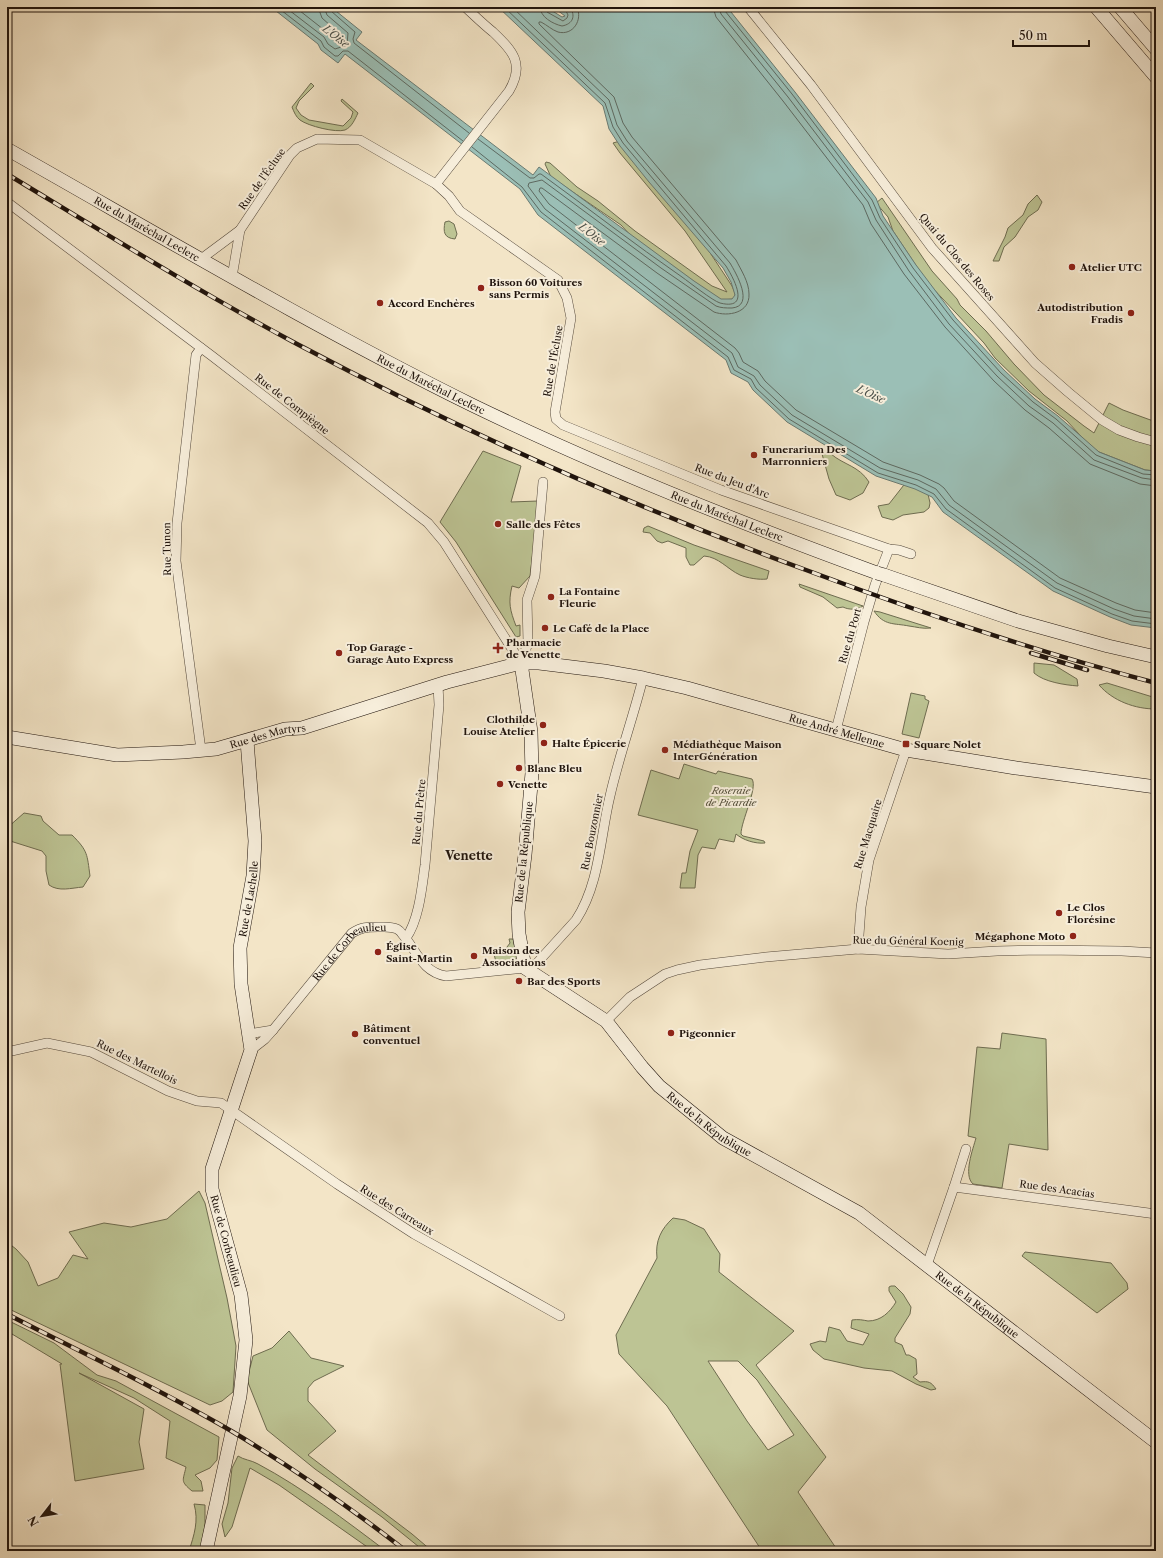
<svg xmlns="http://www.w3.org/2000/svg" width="1163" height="1558" font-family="'Libre Caslon Text',serif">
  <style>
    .green { fill: #bdc494; stroke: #6e6c50; fill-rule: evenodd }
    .water { fill: #9bbfb6; stroke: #697a72 }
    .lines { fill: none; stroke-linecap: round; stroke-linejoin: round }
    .shore { stroke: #5d6961; stroke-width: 1 }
    .street-casing { stroke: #54483b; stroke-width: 10 }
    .secondary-casing { stroke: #1f130c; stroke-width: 14 }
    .street { stroke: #f7eedb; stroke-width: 9 }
    .secondary { stroke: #f7eedb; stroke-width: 13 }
    .rail-casing { stroke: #1f130c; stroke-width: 4.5 }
    .rail { stroke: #f7eedb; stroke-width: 3; stroke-dasharray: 9; stroke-linecap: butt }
    .secondary-bridge-casing { stroke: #1f130c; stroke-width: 14; stroke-linecap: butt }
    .secondary-bridge { stroke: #f7eedb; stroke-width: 13 }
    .poi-dot { fill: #8f2418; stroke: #f7eedb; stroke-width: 1.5 }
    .labels { text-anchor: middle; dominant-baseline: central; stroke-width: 4; stroke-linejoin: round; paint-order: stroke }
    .street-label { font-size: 10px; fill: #1f130c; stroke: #f7eedb }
    .poi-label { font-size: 10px; font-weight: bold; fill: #1f130c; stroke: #f7eedb; text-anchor: start }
    .park-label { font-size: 10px; font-style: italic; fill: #56513c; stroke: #f7eedb }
    .water-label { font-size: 11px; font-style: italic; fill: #4a4f48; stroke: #f7eedb }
    .quarter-label { font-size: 12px; font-weight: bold; fill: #1f130c; stroke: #f7eedb }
  </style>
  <rect width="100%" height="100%" fill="#f3e5c7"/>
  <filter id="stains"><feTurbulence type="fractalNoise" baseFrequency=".005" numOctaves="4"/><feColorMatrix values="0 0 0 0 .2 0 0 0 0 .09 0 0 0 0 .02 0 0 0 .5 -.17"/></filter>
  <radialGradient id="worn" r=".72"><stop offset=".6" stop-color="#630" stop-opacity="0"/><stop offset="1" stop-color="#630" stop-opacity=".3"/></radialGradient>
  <path class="green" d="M311,83L314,86L299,101L296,108L301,115L309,120L343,126L351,118L353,112L341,101L342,99L358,113C355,119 352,127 345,130C336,133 308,126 300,120C296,117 294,112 292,107Z
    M620,141L697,233L732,286L735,293V299L719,300L633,238L621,225L551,177L545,164L546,162L550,163L577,187L598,201L635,231L712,286L727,292L685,231L620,153L613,143Z
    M1037,195L1042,202L1038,210L1028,217L1015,237L1004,247L999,261H993L1005,237L1008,228L1023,215L1028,204Z
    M882,198L932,271L957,299L960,305L986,331L1014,364L1044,395L1084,426L1094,433L1109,403L1123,410L1156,422V471L1145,470L1099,452L1089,445L1067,421L1029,391L995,358L984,343L927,282L893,231L888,217L876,203Z
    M449,221L454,224L457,234L455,239C444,238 443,232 445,222Z
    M483,451L521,466L511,502L538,501L540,495L530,576L519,588L512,586C508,603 510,610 516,626L520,625V636L516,637L456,542L440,522Z
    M822,454H831C844,465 859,466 869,482L863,493L850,500L836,495L829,479Z
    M907,481L928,494L930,503L929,508L924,512L903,515L893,520L882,517L878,506L889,504Z
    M648,526L694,545L769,571L767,579C759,580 747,578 740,575C727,569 719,557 704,556L694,565H690L686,557V548L668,541L662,543L657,541L650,533L643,532L644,528Z
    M799,584L863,606C857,610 849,610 843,607L837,608L823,597L800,587Z
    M874,611L880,612L931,628C922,629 917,627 909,626C894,623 884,626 874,611Z
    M1034,663L1054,665L1077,679L1078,686C1065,685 1044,682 1034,673Z
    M1107,683L1156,698V709C1135,709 1113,701 1099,685Z
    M911,693L925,696V699L929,701L919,738L902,734Z
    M684,764L716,774L718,771L752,779C758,788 741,821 741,834L743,836L764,841L765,843C755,844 743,840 736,834L734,842L719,839L715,849L702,847L698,855L695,888H680L682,873H686L690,851L698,830L638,815L651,770L679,779Z
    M24,813L41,816L43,821L59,835H72C88,851 87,854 90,876L83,887C71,888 59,892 49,885L46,871V856L42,851L7,840V828Z
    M509,939H513L517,957L514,961L496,962L494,954L501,955L510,943Z
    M1002,1033L1046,1039L1048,1150L1009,1144L1002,1188L973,1184C963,1175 973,1149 976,1138L968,1136L977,1047L1000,1049Z
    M199,1191L205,1203L227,1298L236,1346L233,1392L222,1401L210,1405L7,1308V1242L16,1249L28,1262L38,1286L58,1278L73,1255L88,1259L69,1232L104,1223L131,1227L167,1219Z
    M673,1218L685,1220L704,1229L720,1254L719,1272L794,1331L756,1365L826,1457L798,1492L838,1551H762L667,1406L619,1354L616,1335L657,1258C655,1241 661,1229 673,1218ZM708,1361H738L757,1380L794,1435L768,1450L747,1421Z
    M1025,1252L1111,1263L1127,1283L1128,1289L1097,1313L1022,1256Z
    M891,1286H895L903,1294L911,1307L910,1314L895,1338V1342L902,1345L906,1355H909L916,1359L917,1374L913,1377L920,1382C929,1381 931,1382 936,1389L931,1390L916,1384L892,1371L864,1368L824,1359L813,1350L810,1344L820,1341L826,1342L829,1327L840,1330L847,1341L863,1345L869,1334L851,1328L852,1320C858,1319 863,1320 868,1321C881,1321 890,1312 896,1302L889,1291V1287Z
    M7,1320L54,1343L97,1375L116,1381L219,1437L217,1460L210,1468L195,1475L201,1481L203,1491H192C180,1481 183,1481 186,1467L166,1458L170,1421L134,1398L79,1373L144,1409L139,1442L144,1469L75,1481L60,1364H62L7,1331Z
    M289,1331L311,1358L344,1366L314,1381L308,1388V1401L336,1431L308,1455L412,1534L432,1551H424L382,1517L315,1469L267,1430L247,1380L253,1356L272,1348Z
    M238,1456C244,1460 251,1460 258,1464C303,1488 345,1520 386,1551H373L279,1485L250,1468L232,1527L225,1537L222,1524L228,1503L232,1468Z
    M194,1504L205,1505V1527L200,1551H189C194,1535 199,1521 194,1504Z"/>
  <path class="water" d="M271,7H331L362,32L356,40L533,175L539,167L694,281L721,299H732L735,295L731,282L723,268L649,182L620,146L609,129L603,106L498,7H546L562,17L565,16L553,7H727L795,92L876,198L883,216L916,265L956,318L1004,370L1035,399L1058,416L1099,452L1145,470L1156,471V628L1131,625L1110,617L1053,591L943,512L932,497L915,489L876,476L787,422L753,390L748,382L731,373L726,360L538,215L520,189L345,54L338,63L321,50L318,44Z"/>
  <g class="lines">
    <path class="shore" d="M277,7L321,41L324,47L335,56H338L343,51H348L463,141
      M285,7L324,37L328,44L335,49L347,45L348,33L327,15L324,7
      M295,7L328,33L335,42L341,40V35L322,18L318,7
      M329,7L331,11L355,32L353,39L354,43L469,133
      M512,7L609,100L617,125L627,141L730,263C736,273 755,306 732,308C726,308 721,308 716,306L661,268L542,180L529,183L528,186L545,209L732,353L738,367L754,376L760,385L792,415L880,468L918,480L936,489L949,505L1057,583L1114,609L1134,616L1156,619
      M540,7C540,17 553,24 562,26C573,24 576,16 570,7
      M545,7L547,12L563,21L567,18L568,15L566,11L561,7
      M577,7C583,20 573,36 558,32C552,30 547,25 541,22H539V24L614,97L623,123L632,137L736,260C741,270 749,282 749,294C750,313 728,317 714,312L657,273L542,188H540L539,191L549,204L735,348L739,353L743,362L758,371L765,381L796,410L883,462L920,475L939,484L944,488L954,501L1060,578L1116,603L1135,610L1156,613
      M713,7L716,17L783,101L863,205L871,224L904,274L945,327L994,381L1025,410L1049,428L1090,464L1140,484L1156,486
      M719,7L721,14L788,97L868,202L876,220L909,271L949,324L997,376L1029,406L1053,423L1094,460L1142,478L1156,480
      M724,7L725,11L792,94L872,200L880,218L913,268L953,320L1001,373L1033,402L1056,419L1096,455L1143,474L1156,475
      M478,139L530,178H534L539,174H541C588,208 634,244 682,277C689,282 713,301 720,303C752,311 733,277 726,266L623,143L613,127L605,103L504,7
      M472,147L522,187L541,212L728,357L734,370L751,379L756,388L789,419L878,473L916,485L934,494L946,509L1055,588L1112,614L1132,621L1156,624"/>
    <g class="street-casing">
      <g id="street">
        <path d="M748,7L811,85L932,248L1035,363L1068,392L1102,420L1119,430L1138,437L1156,442"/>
        <path d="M436,184L509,91C525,64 513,51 493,32C483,24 474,15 465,7"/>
        <path d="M7,202L212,356L428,523L444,542L521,663"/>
        <path d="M201,259L240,230"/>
        <path d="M232,277L240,230L290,155L297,148L317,139L360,140L436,184L449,196L460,211L558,280L567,298L571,318L555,412L556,419L563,425L721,490L889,549L899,550L911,554"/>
        <path d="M521,663L528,643L527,600L535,576L543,482"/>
        <path d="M836,730L864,622L875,585L889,549"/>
        <path d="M201,750L176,561L177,523L196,355L201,348"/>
        <path d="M406,938C419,920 422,887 425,865L439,705L438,685"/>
        <path d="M858,949L861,907L869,860L906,750"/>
        <path d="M606,1021L630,997L665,974L677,970L700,965L766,957L858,949L948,954L997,951L1041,950L1122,951L1156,953"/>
        <path id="s1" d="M273,1030L352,933C362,927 367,927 378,927C384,927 391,926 397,929C399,930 401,932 403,935C417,951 422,972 446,976L525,968L537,963L576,920C600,883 600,837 610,796C619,756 633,718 643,678"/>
        <path d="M248,1034L273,1030L265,1039L251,1050"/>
        <path d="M7,1052L47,1043L91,1052L168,1091L197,1101L221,1103L337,1184L414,1234L560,1316"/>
        <path d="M954,1187L1156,1214"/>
        <path d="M927,1265L954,1187L966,1149"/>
      </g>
    </g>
    <g class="secondary-casing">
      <g id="secondary">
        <path d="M1096,7L1156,77"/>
        <path d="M1120,7L1156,49"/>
        <path id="s2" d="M7,149C161,236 314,327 472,405C604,469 740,523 877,573"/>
        <path d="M884,575L1018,621L1108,646L1156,657"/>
        <path id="s3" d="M521,663L531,732L532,773L525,855L518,912L519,934L525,968L606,1021L642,1067L659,1086L723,1138L859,1213L1156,1442"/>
        <path id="s4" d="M7,737L117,755L183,752L216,749L285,729L302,728L447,682L521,663H539L604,671L643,678L687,688L906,750L1016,768L1156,787"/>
        <path id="s5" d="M206,1551L240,1396L246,1340L241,1295L212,1189V1169L251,1050L241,984L240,948L253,876L255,841L247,741"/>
      </g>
    </g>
    <use href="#street" class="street"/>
    <use href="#secondary" class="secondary"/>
    <g class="rail-casing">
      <path id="rail" d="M7,174C103,232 198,291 297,344C461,431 632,506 806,570C921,613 1038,652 1156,683
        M1031,653L1087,670
        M7,1314C82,1353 160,1389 233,1432C293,1468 351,1508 406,1551"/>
    </g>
    <use href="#rail" class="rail"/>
    <g class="secondary-bridge-casing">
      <path id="secondary-bridge" d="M877,573L884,575"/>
    </g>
    <use href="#secondary-bridge" class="secondary-bridge"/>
  </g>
  <g class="poi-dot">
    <circle cx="1072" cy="267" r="4"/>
    <circle cx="481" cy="288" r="4"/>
    <circle cx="380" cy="303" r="4"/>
    <circle cx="1131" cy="313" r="4"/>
    <circle cx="754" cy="455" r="4"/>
    <circle cx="498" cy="524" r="4"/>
    <circle cx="551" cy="597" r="4"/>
    <circle cx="545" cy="628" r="4"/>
    <path d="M496 642h4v4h4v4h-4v4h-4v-4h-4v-4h4z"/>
    <circle cx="339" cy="653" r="4"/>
    <circle cx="543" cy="725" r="4"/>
    <circle cx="544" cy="743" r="4"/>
    <rect x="902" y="740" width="8" height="8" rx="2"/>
    <circle cx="665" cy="750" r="4"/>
    <circle cx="519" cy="768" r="4"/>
    <circle cx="500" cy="784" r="4"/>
    <circle cx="1059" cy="913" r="4"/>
    <circle cx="1073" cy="936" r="4"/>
    <circle cx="378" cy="952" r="4"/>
    <circle cx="474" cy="956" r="4"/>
    <circle cx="519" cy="981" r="4"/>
    <circle cx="671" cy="1033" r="4"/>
    <circle cx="355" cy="1034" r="4"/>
  </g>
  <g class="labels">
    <g class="street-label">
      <text transform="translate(262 179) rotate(-55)">Rue de l'Écluse</text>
      <text stroke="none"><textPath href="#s2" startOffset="161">Rue du Maréchal Leclerc</textPath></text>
      <text transform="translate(957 257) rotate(50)">Quai du Clos des Roses</text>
      <text transform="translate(553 361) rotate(-80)">Rue de l'Écluse</text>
      <text stroke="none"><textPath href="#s2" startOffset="485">Rue du Maréchal Leclerc</textPath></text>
      <text transform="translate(292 404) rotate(38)">Rue de Compiègne</text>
      <text transform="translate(732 481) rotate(21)">Rue du Jeu d'Arc</text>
      <text stroke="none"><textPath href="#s2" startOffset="809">Rue du Maréchal Leclerc</textPath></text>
      <text transform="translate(167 549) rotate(-91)">Rue Tunon</text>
      <text transform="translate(850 636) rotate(-74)">Rue du Port</text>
      <text stroke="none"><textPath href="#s4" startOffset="852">Rue André Mellenne</textPath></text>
      <text stroke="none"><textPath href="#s4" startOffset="264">Rue des Martyrs</textPath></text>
      <text transform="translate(419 812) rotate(-85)">Rue du Prêtre</text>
      <text transform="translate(592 832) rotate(-79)">Rue Bouzonnier</text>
      <text transform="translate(868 834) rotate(-73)">Rue Macquaire</text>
      <text transform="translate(524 852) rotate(-84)">Rue de la République</text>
      <text stroke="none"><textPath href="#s5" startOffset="668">Rue de Lachelle</textPath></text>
      <text transform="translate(908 941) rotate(1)">Rue du Général Koenig</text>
      <text stroke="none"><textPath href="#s1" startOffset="113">Rue de Corbeaulieu</textPath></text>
      <text transform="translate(137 1062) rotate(26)">Rue des Martellois</text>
      <text stroke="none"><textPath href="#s3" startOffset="551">Rue de la République</textPath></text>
      <text transform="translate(1057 1189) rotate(8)">Rue des Acacias</text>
      <text transform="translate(397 1210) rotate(32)">Rue des Carreaux</text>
      <text transform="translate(226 1241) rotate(75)">Rue de Corbeaulieu</text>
      <text stroke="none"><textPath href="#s3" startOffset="875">Rue de la République</textPath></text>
    </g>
    <g class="poi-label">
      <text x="1080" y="267">Atelier UTC</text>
      <text x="489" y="282">Bisson 60 Voitures<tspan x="489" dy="12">sans Permis</tspan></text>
      <text x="388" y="303">Accord Enchères</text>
      <text x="1123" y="307" text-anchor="end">Autodistribution<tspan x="1123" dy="12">Fradis</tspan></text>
      <text x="762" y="449">Funerarium Des<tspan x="762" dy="12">Marronniers</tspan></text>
      <text x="506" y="524">Salle des Fêtes</text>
      <text x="559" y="591">La Fontaine<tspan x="559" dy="12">Fleurie</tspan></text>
      <text x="553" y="628">Le Café de la Place</text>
      <text x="506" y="642">Pharmacie<tspan x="506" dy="12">de Venette</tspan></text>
      <text x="347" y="647">Top Garage -<tspan x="347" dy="12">Garage Auto Express</tspan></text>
      <text x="535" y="719" text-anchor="end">Clothilde<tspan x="535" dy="12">Louise Atelier</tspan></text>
      <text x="552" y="743">Halte Épicerie</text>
      <text x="673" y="744">Médiathèque Maison<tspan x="673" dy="12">InterGénération</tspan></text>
      <text x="914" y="744">Square Nolet</text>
      <text x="527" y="768">Blanc Bleu</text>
      <text x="508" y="784">Venette</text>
      <text x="1067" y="907">Le Clos<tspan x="1067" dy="12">Florésine</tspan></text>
      <text x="1065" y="936" text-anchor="end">Mégaphone Moto</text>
      <text x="386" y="946">Église<tspan x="386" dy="12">Saint-Martin</tspan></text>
      <text x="482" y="950">Maison des<tspan x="482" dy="12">Associations</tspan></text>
      <text x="527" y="981">Bar des Sports</text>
      <text x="363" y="1028">Bâtiment<tspan x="363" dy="12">conventuel</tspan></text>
      <text x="679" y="1033">Pigeonnier</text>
    </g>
    <g class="park-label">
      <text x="731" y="790">Roseraie<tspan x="731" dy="12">de Picardie</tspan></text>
    </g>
    <g class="water-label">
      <text transform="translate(336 36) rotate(38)">L'Oise</text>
      <text transform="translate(592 234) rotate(38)">L'Oise</text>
      <text transform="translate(871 394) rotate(24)">L'Oise</text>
    </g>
    <g class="quarter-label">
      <text x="469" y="855">Venette</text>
    </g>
  </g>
  <rect width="1163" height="1558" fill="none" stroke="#f3e5c7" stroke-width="24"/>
  <rect x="8" y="8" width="1147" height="1542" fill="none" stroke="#1f130c" stroke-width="2"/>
  <rect x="12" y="12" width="1139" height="1534" fill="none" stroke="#1f130c"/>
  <g transform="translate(42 1516) rotate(239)" stroke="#f7eedb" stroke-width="3" paint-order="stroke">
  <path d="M0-3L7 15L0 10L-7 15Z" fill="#1f130c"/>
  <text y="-6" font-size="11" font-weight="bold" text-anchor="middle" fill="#1f130c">N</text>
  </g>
  <path d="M1013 40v6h76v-6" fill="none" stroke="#1f130c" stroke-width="2"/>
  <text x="1019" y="40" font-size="12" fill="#1f130c" stroke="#f7eedb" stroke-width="3" paint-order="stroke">50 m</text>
  <rect width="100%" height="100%" filter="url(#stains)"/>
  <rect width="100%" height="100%" fill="url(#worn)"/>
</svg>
